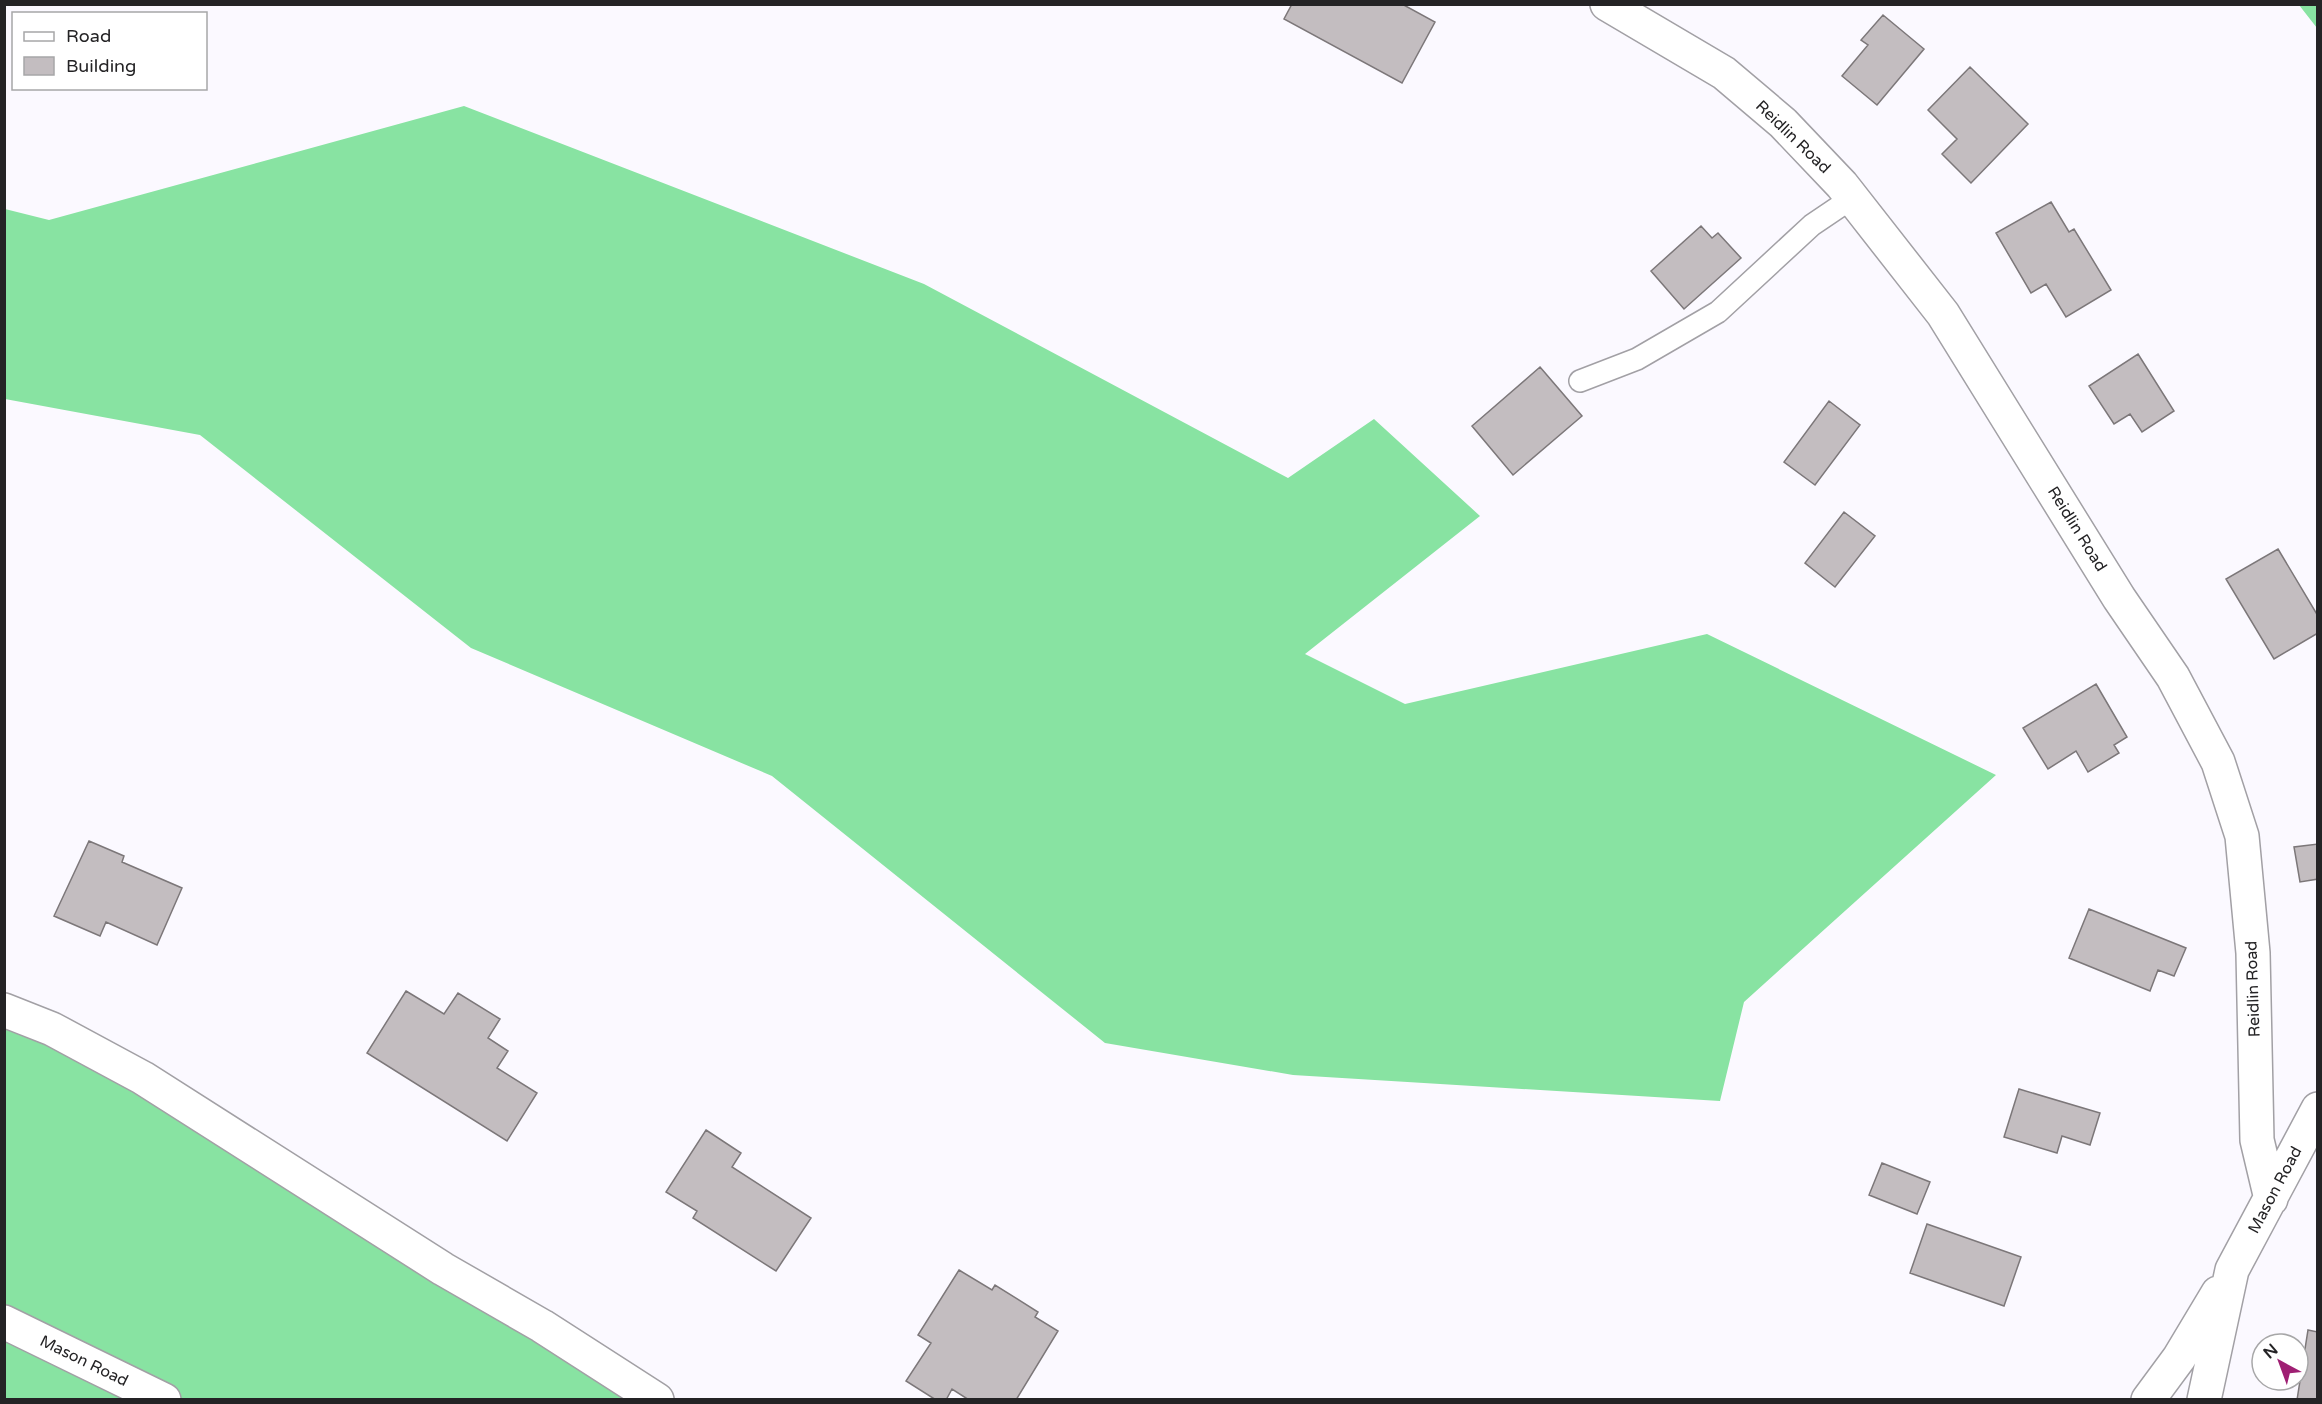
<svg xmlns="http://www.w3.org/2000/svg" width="2322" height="1404" font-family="'Varela Round',sans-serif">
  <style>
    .forest { fill: #88e3a2 }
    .building { fill: #c3bdc0; stroke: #7c7779; stroke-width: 1.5 }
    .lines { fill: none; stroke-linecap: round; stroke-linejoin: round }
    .service-casing { stroke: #a2a0a5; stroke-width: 24 }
    .minor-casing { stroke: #a2a0a5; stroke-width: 36 }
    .service { stroke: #fff; stroke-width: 21 }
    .minor { stroke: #fff; stroke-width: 33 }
    .labels { text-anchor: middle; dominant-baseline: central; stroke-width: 6; stroke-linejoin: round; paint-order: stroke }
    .street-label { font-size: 16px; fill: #242325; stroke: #fff }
  </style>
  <rect width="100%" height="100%" fill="#fbf9ff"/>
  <path class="forest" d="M2299,5H2317V28Z
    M464,106L924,284L1288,478L1374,419L1480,516L1305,654L1405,704L1707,634L1996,775L1744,1002L1720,1101L1293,1075L1105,1043L772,776L471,648L200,435L5,399V209L49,220Z
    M4,1010L657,1399H5Z"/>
  <path class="building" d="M1292,4H1402L1435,22L1402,83L1284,19Z
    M1883,15L1924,49L1877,105L1842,76L1868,45L1861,40Z
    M1970,67L2028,124L1971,183L1942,154L1957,139L1928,110Z
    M2051,202L2069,232L2074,229L2111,290L2066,317L2046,284L2031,293L1996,233Z
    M1701,226L1712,238L1718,233L1741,258L1684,309L1651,271Z
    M2138,354L2174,411L2142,432L2130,414L2114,424L2089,386Z
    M1540,367L1582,416L1513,475L1472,426Z
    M1829,401L1860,425L1815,485L1784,462Z
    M1844,512L1875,536L1835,587L1805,563Z
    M2278,549L2318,616V633L2274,659L2226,579Z
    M2096,684L2127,737L2114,745L2119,753L2088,772L2076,751L2048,769L2023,728Z
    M89,841L124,856L122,862L182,888L157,945L106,922L100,936L54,916Z
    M2318,844V879L2300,882L2294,847Z
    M2089,909L2186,948L2174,976L2158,970L2150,991L2069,958Z
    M406,991L444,1014L458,993L500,1019L488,1038L508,1051L497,1068L537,1093L507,1141L367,1053Z
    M2019,1089L2100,1113L2090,1145L2062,1136L2057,1153L2004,1137Z
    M706,1130L741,1153L732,1167L811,1218L776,1271L693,1218L697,1211L666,1192Z
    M1882,1163L1930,1182L1917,1214L1869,1195Z
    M1927,1224L2021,1257L2004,1306L1910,1273Z
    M959,1270L992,1290L995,1285L1038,1312L1035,1317L1058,1331L1016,1400H969L952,1389L946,1400H936L906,1381L931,1343L918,1335Z
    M2308,1330L2318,1332V1400H2297Z"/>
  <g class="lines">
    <g class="service-casing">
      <path id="service" d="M1580,381L1637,359L1718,312L1812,225L1852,198"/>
    </g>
    <g class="minor-casing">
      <path id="minor" d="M1607,4L1724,73L1783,123L1842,185L1943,314L2119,598L2173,677L2218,762L2242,836L2253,953L2257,1140L2271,1199
        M4,1010L52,1029L143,1078L443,1269L542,1326L657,1400
        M4,1322L164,1400
        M2148,1400L2179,1358L2218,1293
        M2204,1400L2232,1270L2318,1109"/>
    </g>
    <use href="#service" class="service"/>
    <use href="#minor" class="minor"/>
  </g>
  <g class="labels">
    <g class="street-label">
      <text transform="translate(1793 137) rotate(44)">Reidlin Road</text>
      <text transform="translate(2077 529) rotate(58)">Reidlin Road</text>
      <text transform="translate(2253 989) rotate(-92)">Reidlin Road</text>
      <text transform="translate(2275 1190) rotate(-62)">Mason Road</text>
      <text transform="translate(84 1361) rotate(26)">Mason Road</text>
    </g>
  </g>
  <rect width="2322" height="1404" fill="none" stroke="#242325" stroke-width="12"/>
  <rect x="12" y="12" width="195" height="78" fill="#ffffff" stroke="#a7a7a8" stroke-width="1.5"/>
  <rect x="24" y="32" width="30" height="9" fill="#ffffff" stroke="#a7a7a8" stroke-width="1.5"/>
  <text x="66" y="42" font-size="18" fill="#242325">Road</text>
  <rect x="24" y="57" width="30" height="18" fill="#c3bdc0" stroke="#a7a7a8" stroke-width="1.5"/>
  <text x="66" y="72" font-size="18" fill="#242325">Building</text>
  <g transform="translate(2280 1362) rotate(319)"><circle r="28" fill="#ffffff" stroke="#a7a7a8" stroke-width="1.5"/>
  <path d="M0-4.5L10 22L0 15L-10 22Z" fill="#9f1f73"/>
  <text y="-9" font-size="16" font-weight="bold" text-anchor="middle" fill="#242325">N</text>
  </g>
</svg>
